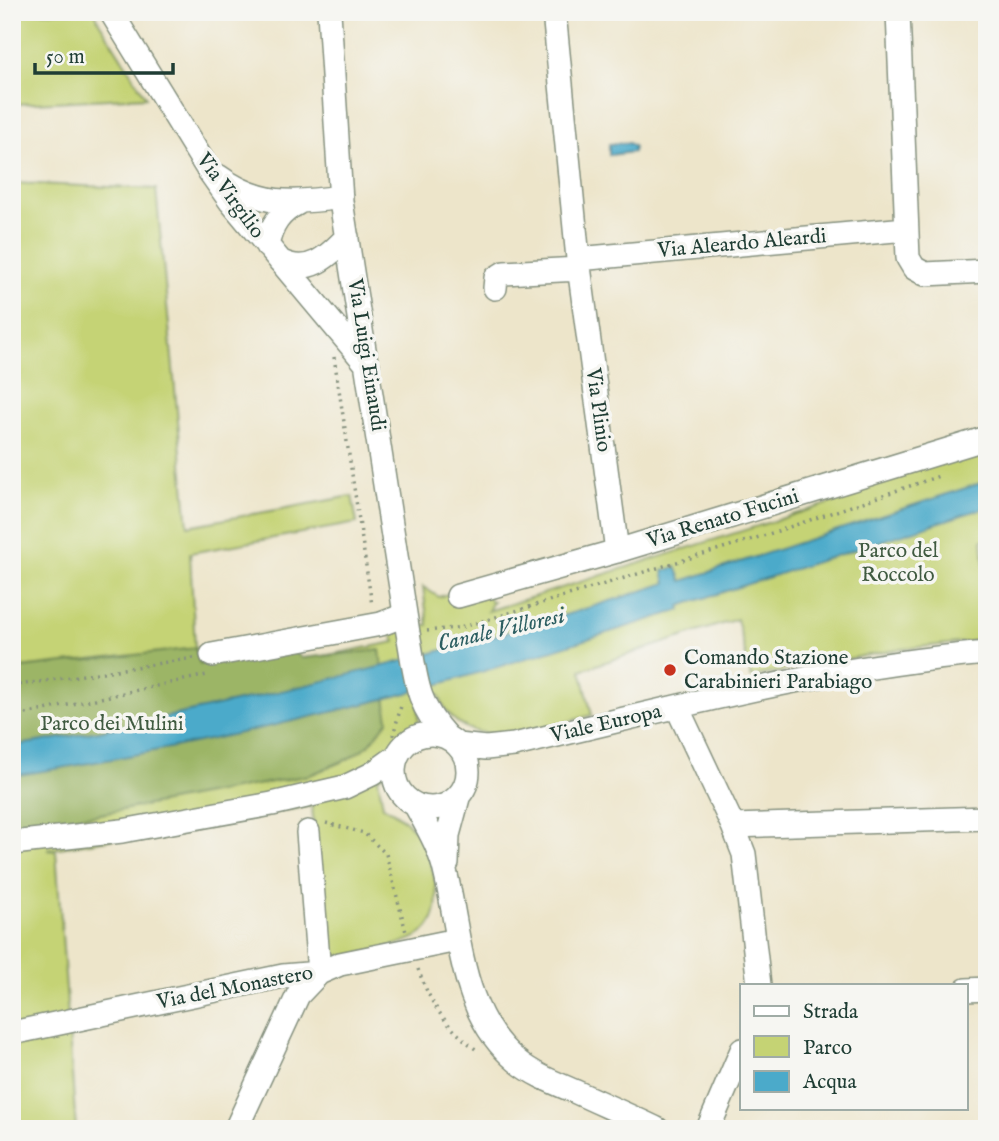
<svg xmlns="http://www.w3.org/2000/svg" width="999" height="1141" font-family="'IM FELL English',serif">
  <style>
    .green { fill: #c5d374; stroke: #728854; stroke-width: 2 }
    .forest { fill: #9cb566; stroke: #5e794d; stroke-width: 2 }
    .water { fill: #4baaca; stroke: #35747f; stroke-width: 2 }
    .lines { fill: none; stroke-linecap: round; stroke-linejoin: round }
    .minor-casing { stroke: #86917f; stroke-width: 26 }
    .path { stroke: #86917f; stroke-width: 3.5; stroke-dasharray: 2 5; stroke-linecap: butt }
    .minor { stroke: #fff; stroke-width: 23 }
    .poi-dot { fill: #c8321e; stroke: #f6f6f2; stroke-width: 2.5 }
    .labels { text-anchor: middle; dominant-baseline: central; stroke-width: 7; stroke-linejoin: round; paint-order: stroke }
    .street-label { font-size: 21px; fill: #1f3d34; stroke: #f6f6f2 }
    .park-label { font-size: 21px; fill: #405b41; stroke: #f6f6f2 }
    .poi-label { font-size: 21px; fill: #1f3d34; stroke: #f6f6f2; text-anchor: start }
    .water-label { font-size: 23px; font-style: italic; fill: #2c5e61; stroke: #f6f6f2 }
  </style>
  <rect width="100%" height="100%" fill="#f6f6f2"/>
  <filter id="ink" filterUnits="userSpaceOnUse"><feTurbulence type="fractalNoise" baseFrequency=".0143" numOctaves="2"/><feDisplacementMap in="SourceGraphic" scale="14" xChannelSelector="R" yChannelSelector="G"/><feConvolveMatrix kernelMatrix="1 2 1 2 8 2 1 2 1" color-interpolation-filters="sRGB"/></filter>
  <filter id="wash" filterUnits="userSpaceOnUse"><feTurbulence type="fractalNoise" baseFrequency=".00686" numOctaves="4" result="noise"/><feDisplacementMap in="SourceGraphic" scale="28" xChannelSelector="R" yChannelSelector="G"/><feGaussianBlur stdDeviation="1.57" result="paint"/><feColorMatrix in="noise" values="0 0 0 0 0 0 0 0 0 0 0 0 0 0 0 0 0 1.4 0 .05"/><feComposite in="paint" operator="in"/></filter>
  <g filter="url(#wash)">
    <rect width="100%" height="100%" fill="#ede5ca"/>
    <path class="green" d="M12,12H95L99,22L146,97L15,104L12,102Z
      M12,183L156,189L188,526L352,496L357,523L190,553L195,647L200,648L204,683L235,673L395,642L390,629L421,622L422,625H428L423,587L439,597L485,581L490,601H493L488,611L834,502L832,495L987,445V539L982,540L987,597V640L901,649L751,677L737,619L581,670L592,715C545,727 460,760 439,695L418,703C424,739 404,758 378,778L383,806C397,813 411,824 420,838C434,861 448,914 422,933C403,947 362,952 339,958L327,948L322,924L312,806L47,850L56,851L76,1129H12Z"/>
    <path class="forest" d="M195,648L200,664L291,649L302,658L380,650L388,721L369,745L348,759L310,775L95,815L12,824V669Z"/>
    <path class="water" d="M629,143L634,147L633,152L609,155V144Z
      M987,481V507L680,606L681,610C586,639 492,671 396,696C270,728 141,756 12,776V746C93,734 172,716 252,698C392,666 530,628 666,583L663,571L676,567L682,581Z"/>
  </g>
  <g filter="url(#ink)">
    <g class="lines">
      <g class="minor-casing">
        <path id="minor" d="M111,12L207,168L231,202L368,366
          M329,12L341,201L408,633C416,676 415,703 446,736
          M554,12L578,259L617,551
          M898,12L908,258L914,268L925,274L987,271
          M218,176C259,206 292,204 341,197
          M267,246C271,225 280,212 298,203
          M578,259L906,229
          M280,261C308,276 328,257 347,237
          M495,288L496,278L504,273L579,269
          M458,596L617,551L987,438
          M212,655L381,624L405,615
          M677,707L733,826L744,854L759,985
          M394 771a37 37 0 1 1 74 0a37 37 0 1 1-74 0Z
          M458,745L486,748L514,745C671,709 826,666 987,653
          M416,806C428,828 441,850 446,875C461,939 461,1015 517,1061C534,1075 555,1083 574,1091C602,1104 630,1116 657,1129
          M733,826L987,818
          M12,843L122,831L272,804L345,787L372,774L397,756
          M447,863L448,835L458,798
          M966,990L987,989
          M12,1033L283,976L319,973L340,964L457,940
          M236,1129L298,995L319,973L308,832
          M708,1129L742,1050"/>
      </g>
      <path class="path" d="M334,357L372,605
        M427,631L463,627L766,535L942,475
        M12,686L194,658
        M12,717L207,675
        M393,736L401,706
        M326,823L364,833L386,854L406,932
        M418,969C432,1008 446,1026 478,1051"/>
      <use href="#minor" class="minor"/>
    </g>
  </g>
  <circle class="poi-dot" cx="670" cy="670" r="7"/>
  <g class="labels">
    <g class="street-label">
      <text transform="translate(230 196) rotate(54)">Via Virgilio</text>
      <text transform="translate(742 244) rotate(-5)">Via Aleardo Aleardi</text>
      <text transform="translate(366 355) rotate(81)">Via Luigi Einaudi</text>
      <text transform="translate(598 410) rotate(82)">Via Plinio</text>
      <text transform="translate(723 519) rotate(-17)">Via Renato Fucini</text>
      <text transform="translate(606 724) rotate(-13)">Viale Europa</text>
      <text transform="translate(235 988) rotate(-11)">Via del Monastero</text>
    </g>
    <g class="park-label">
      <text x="898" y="551">Parco del<tspan x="898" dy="24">Roccolo</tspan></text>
      <text x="112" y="724">Parco dei Mulini</text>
    </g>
    <g class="poi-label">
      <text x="684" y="658">Comando Stazione<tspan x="684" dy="24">Carabinieri Parabiago</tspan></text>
    </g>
    <g class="water-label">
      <text transform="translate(501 630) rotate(-13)">Canale Villoresi</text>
    </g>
  </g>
  <rect width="999" height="1141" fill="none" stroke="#f6f6f2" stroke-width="42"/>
  <rect x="740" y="984" width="228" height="126" fill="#f6f6f2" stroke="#a0aca6" stroke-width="2"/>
  <rect x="754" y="1006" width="35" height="10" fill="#ffffff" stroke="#a0aca6" stroke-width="2"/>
  <text x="803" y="1018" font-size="21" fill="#1f3d34">Strada</text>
  <rect x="754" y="1036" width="35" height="21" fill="#c5d374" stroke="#a0aca6" stroke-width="2"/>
  <text x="803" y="1054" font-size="21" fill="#1f3d34">Parco</text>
  <rect x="754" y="1071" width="35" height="21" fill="#4baaca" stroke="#a0aca6" stroke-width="2"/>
  <text x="803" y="1088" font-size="21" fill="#1f3d34">Acqua</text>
  <path d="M35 63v10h138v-10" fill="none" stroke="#1f3d34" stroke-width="3.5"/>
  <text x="46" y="63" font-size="21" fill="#1f3d34" stroke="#f6f6f2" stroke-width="5" paint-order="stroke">50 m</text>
</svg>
